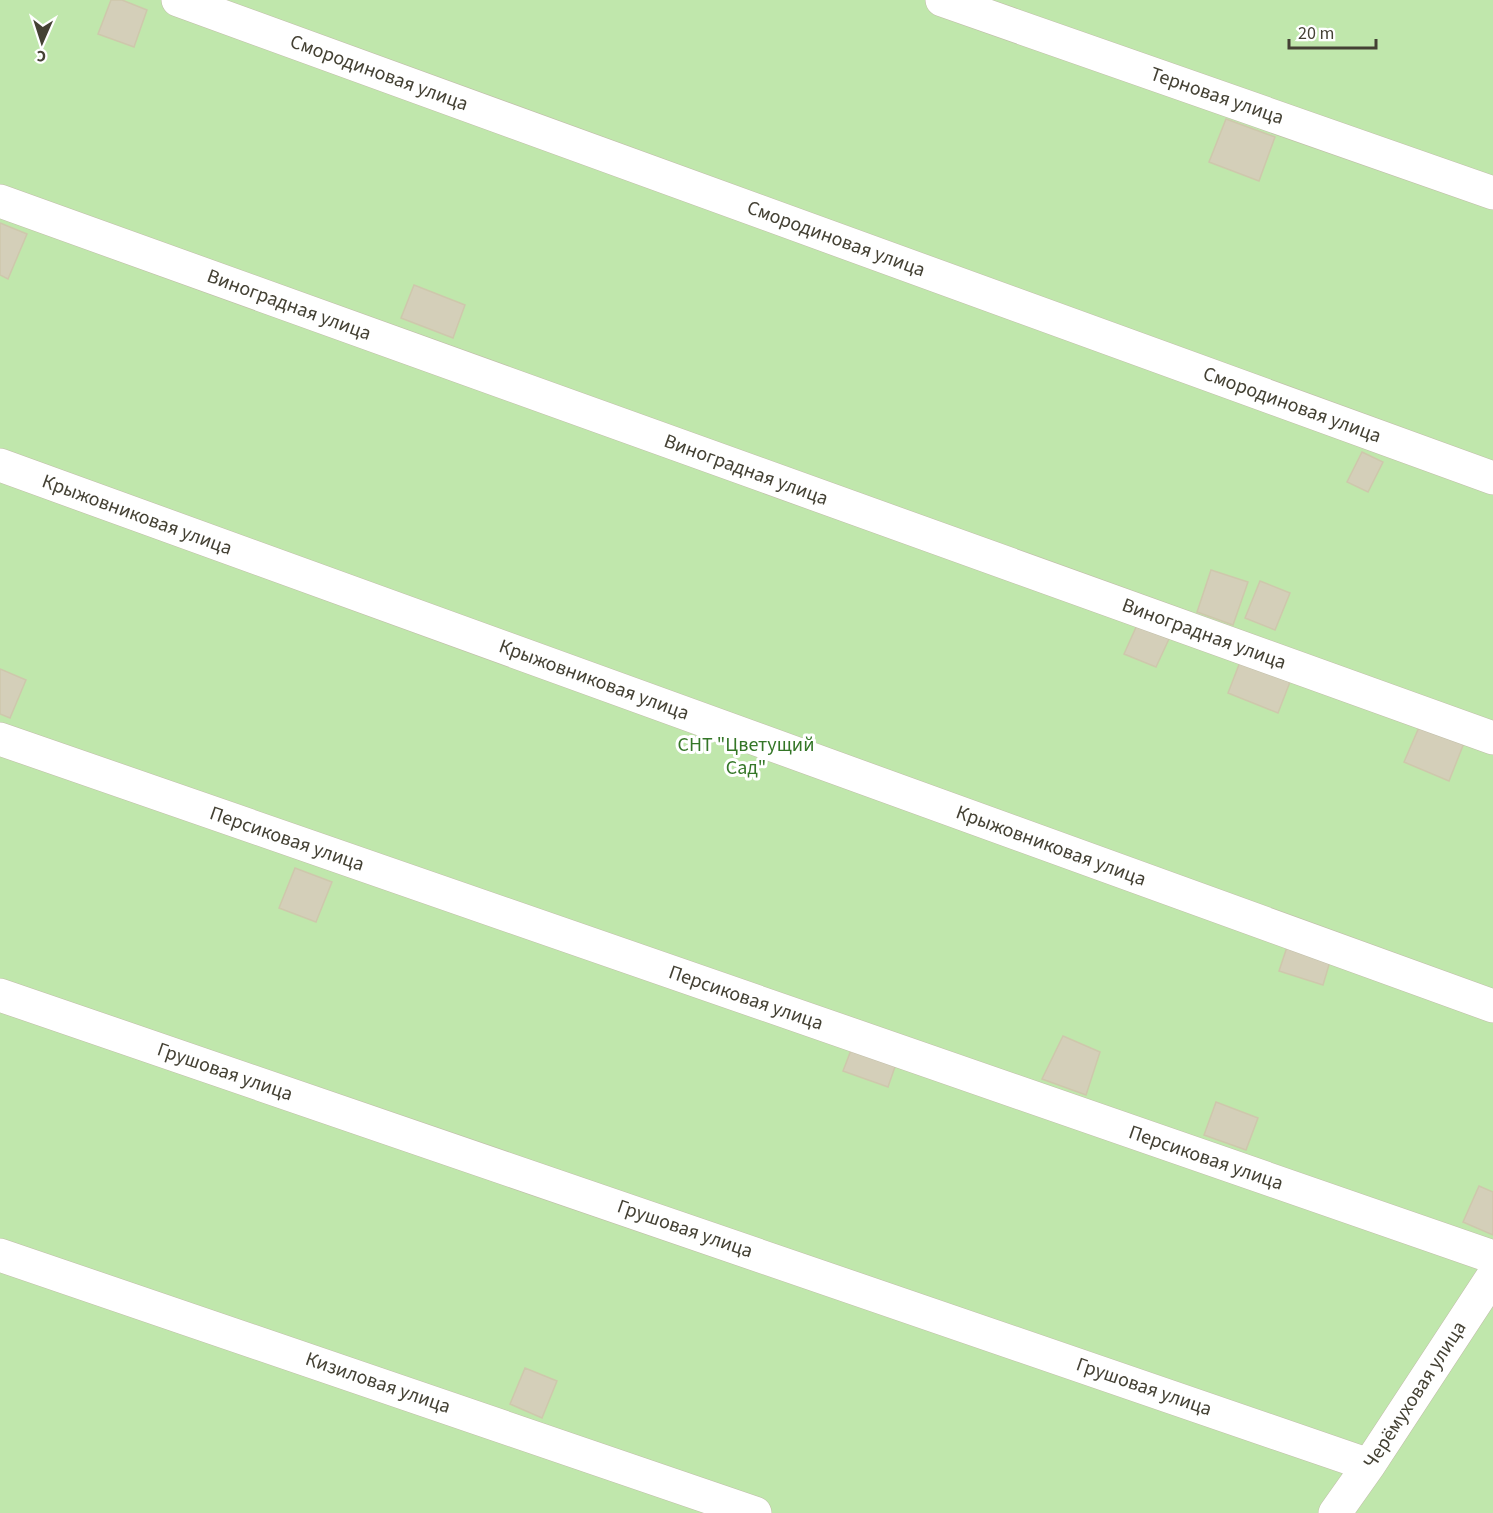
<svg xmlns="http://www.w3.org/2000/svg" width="1493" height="1513" font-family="'Source Sans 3',sans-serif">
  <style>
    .green { fill: #c0e7ac }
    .building { fill: #d4cfb9; stroke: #cec8ac; stroke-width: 1.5 }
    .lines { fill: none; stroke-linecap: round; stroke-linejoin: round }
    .minor-casing { stroke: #c0bda9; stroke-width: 34 }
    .minor { stroke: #fff; stroke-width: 33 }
    .labels { text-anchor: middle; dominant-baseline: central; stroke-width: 6; stroke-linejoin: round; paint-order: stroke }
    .street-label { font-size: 20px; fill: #444134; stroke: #fff }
    .park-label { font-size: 20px; fill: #347627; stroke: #fff }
  </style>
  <rect width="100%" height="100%" fill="#f2f1e4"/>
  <path class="green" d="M0,0H1493V1513H0Z"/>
  <path class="building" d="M111,0H122L147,10L134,47L98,34Z
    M1226,119L1275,137L1259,181L1209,162Z
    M0,223L27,234L8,279L0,275Z
    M414,285L465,305L453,338L401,318Z
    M1362,452L1383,462L1368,492L1347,482Z
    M1211,570L1248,582L1233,625L1197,612Z
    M1260,581L1290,593L1275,630L1245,618Z
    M1137,625L1169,639L1156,667L1124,654Z
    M1240,662L1290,682L1278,713L1228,693Z
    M0,669L26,680L10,718L0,714Z
    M1420,725L1464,743L1449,781L1404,762Z
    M295,868L332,882L316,922L279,908Z
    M1288,944L1331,958L1323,985L1279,971Z
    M1063,1036L1100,1052L1086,1095L1042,1079Z
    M853,1045L897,1061L888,1087L843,1071Z
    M1216,1102L1258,1118L1246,1150L1204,1135Z
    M1479,1186L1493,1192V1235L1463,1222Z
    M525,1368L557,1381L542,1418L510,1404Z"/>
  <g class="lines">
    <g class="minor-casing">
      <path id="minor" d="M178,0L1493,478
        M942,0L1493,193
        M0,201L1493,738
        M0,465L1493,1006
        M0,739L1493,1257
        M0,995L1369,1465
        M0,1255L755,1513
        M1335,1513L1369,1465L1493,1276"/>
    </g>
    <use href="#minor" class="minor"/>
  </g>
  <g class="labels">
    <g class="street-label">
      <text transform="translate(379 73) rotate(20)">Смородиновая улица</text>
      <text transform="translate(1217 96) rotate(19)">Терновая улица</text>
      <text transform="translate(836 239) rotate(20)">Смородиновая улица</text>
      <text transform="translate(289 305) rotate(20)">Виноградная улица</text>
      <text transform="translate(1292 405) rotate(20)">Смородиновая улица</text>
      <text transform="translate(746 470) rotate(20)">Виноградная улица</text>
      <text transform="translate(137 515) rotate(20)">Крыжовниковая улица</text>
      <text transform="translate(1204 634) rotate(20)">Виноградная улица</text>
      <text transform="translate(594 680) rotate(20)">Крыжовниковая улица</text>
      <text transform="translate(287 839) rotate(19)">Персиковая улица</text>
      <text transform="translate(1051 846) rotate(20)">Крыжовниковая улица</text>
      <text transform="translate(746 998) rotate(19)">Персиковая улица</text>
      <text transform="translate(225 1072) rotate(19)">Грушовая улица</text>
      <text transform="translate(1206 1158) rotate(19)">Персиковая улица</text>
      <text transform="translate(685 1229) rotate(19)">Грушовая улица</text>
      <text transform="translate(378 1383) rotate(19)">Кизиловая улица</text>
      <text transform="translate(1144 1387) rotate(19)">Грушовая улица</text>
      <text transform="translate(1415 1395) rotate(-57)">Черёмуховая улица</text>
    </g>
    <g class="park-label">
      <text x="746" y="745">СНТ "Цветущий<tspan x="746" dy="23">Сад"</tspan></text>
    </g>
  </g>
  <g transform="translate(42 42) rotate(183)" stroke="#ffffff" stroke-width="4.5" paint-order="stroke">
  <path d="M0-4.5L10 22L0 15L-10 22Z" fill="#444134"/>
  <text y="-9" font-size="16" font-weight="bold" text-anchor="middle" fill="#444134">С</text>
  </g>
  <path d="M1289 39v9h87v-9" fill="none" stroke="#444134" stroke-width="3"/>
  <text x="1298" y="39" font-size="18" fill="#444134" stroke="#ffffff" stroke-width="4.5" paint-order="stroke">20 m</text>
</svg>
